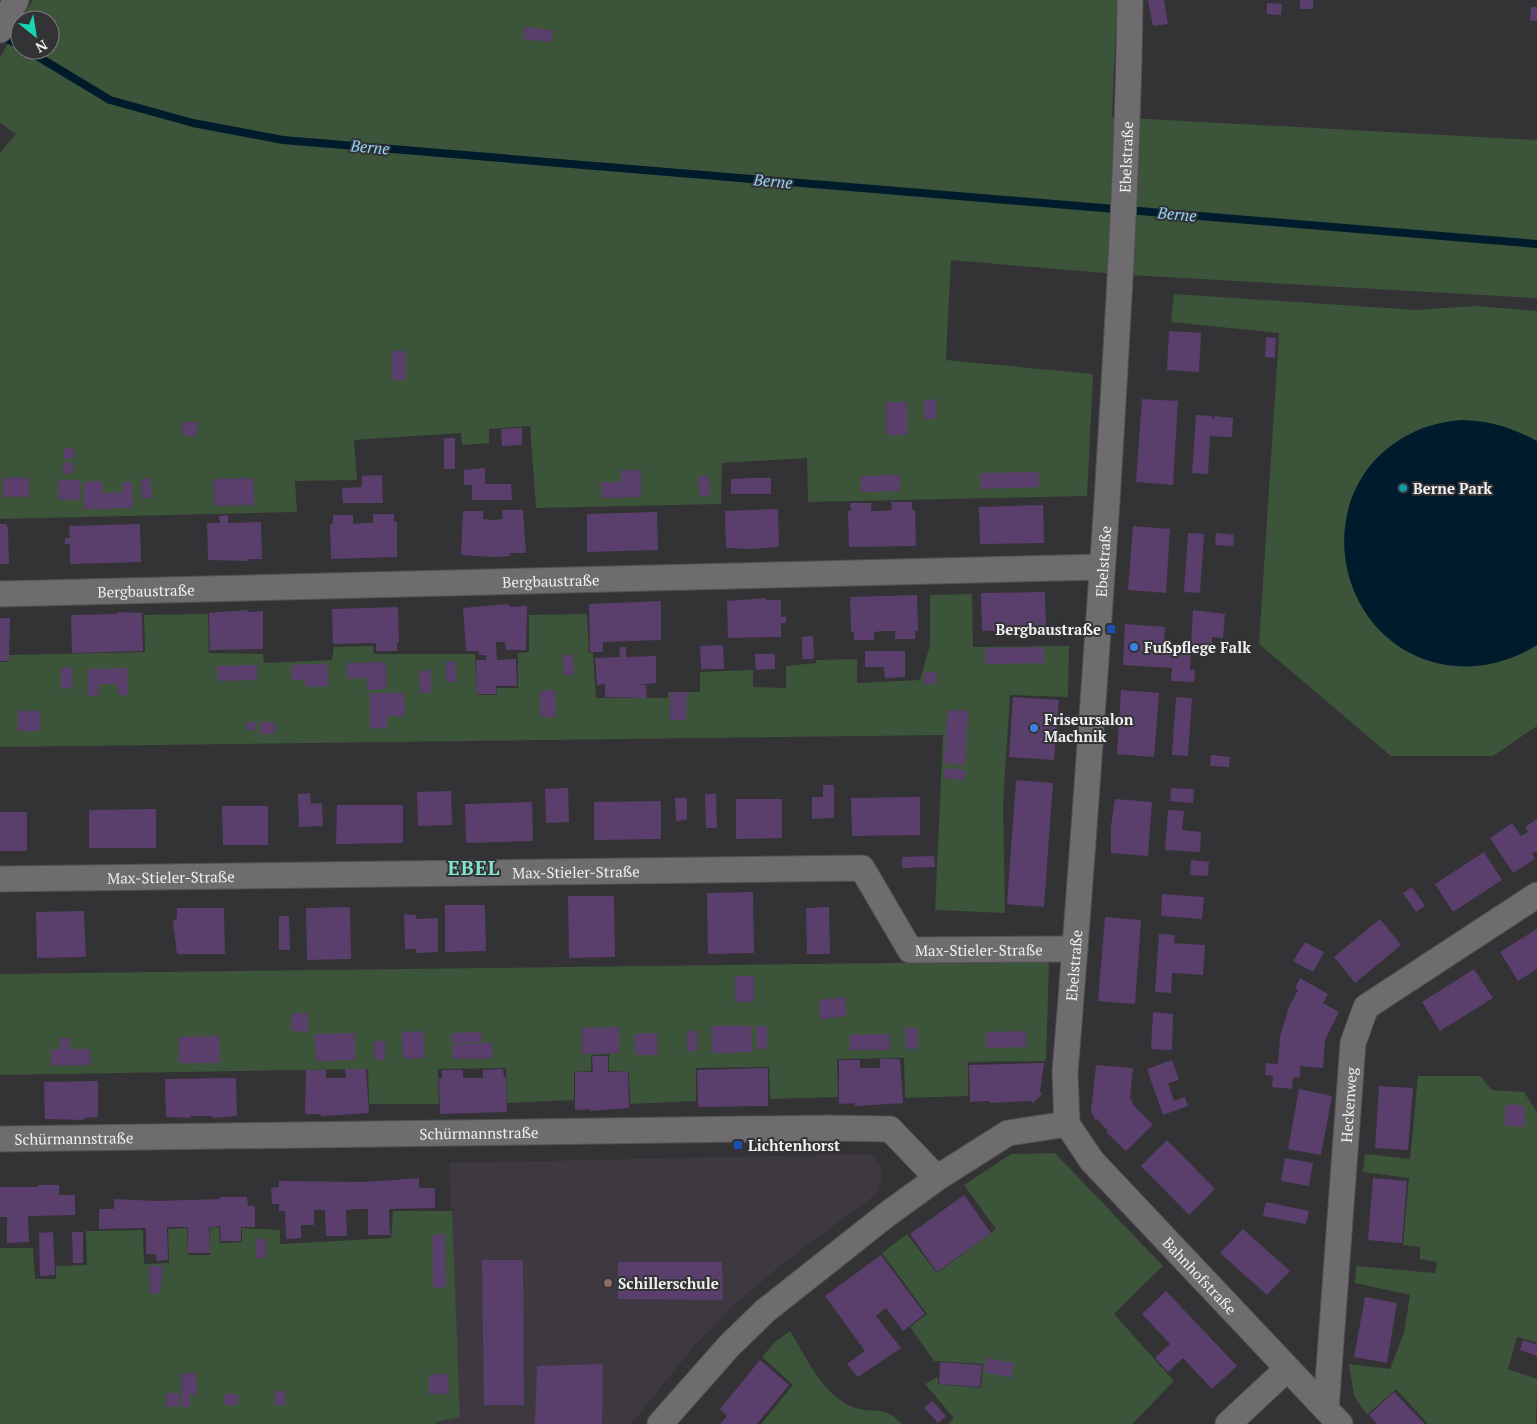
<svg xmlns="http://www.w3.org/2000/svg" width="1537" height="1424" font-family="'PT Serif',serif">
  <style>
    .built { fill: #3e3941 }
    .green { fill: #3c5439 }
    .water { fill: #001b2c }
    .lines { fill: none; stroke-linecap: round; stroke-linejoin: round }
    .stream { stroke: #001b2c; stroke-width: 8 }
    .building { fill: #5a3f6d }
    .minor-casing { stroke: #525153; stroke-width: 27 }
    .minor { stroke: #6e6c6f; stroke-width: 25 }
    .culture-dot { fill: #0f9aa8; stroke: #333234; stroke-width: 2 }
    .transit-dot { fill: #1a4fb4; stroke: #333234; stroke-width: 2 }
    .shop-dot { fill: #3f7fe0; stroke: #333234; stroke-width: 2 }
    .education-dot { fill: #8d6e63; stroke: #333234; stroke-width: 2 }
    .labels { text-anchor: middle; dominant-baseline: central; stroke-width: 4; stroke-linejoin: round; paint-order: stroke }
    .street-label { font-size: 15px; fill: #efeef0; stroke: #333234 }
    .poi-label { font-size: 15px; font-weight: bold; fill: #efeef0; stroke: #333234; text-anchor: start }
    .water-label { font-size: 16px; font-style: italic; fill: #92d5fe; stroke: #333234 }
    .district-label { font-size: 20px; font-weight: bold; letter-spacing: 1px; fill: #82e4cb; stroke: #333234 }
  </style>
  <rect width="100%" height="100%" fill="#333234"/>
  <path class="built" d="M870,1154L881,1166L882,1176L878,1193L786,1261L735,1304L696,1344L631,1424H436V1422L460,1417L449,1163Z"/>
  <path class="green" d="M33,0H1117L1112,117L1537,140V298L1129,275L951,260L946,360L1093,374L1087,496L808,502L807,458L722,463L721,504L536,508L530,426L489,429V443L462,445L461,433L354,440L357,480L295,481L297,512L0,519V153L16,134L0,123V58L20,21V50H50V20H20Z
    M1174,294L1416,310L1475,306L1537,311V726L1493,756H1391L1259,644L1279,333L1171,322Z
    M972,594L973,647L1069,646L1068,697L1010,695L1003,803L1005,913L935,910L943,735L0,747V662H9V655L145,652L144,615L208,614L209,653L263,654L264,663L332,660L334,647L373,646L374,654H475L477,695H497V688H518V653L529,652V615L587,614L589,653H593L596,698H668V692H700V672L753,670V687L786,688V666L816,663V660L857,659V683L920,680L930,645V595Z
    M1049,961L1046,1061L968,1062V1096L905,1098L904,1058L837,1059L838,1097L770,1099L769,1067L696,1068V1101L630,1104L629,1071H609V1054L591,1055V1071L574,1072V1100L507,1103L506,1068L438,1069L439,1104H369L368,1069L0,1075V974Z
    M1418,1076H1480L1492,1090L1524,1092L1537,1112V1343L1517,1337L1508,1369L1537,1379L1536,1424H1428L1396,1389L1367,1415L1354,1396L1349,1364L1390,1369L1404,1333L1410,1295L1355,1283L1356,1266L1435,1273L1437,1262L1420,1259V1247L1403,1245L1409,1178L1363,1172L1365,1154L1410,1159Z
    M1055,1153L1163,1266L1114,1314L1174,1381L1132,1424H948L954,1418L925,1384L938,1377V1384L981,1388L983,1364L934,1361L910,1327L927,1314L882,1253L907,1234L937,1273L996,1229L964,1185L1011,1154Z
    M393,1211H452L460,1417L436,1422V1424H0V1248H33L35,1279H56V1266L87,1265L86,1231L143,1230L144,1264L169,1263L168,1229L187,1228L188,1255H210V1227H219L220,1243L242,1242V1228L280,1230V1244L391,1238Z
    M790,1331C805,1355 824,1397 853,1407C875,1415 883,1404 902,1424H761L793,1385L762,1357L776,1341Z"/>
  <path class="water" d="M1461,420C1490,421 1511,427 1537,441V645C1510,662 1478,670 1446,665C1332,645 1305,487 1410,434C1426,425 1443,422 1461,420Z"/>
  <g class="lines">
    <path class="stream" d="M0,34L20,46
      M27,50L110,100L193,123L283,140L1537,244"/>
  </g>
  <path class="building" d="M1148,0H1164L1168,24L1153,26Z
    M1300,0H1313V9H1300Z
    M1267,3L1282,4L1281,15L1267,14Z
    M1531,7H1537V21H1530Z
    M524,27L553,30L552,42L523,39Z
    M1169,331L1201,333L1199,372L1167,370Z
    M1266,337L1276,338L1275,358L1265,357Z
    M392,351H406V380H392Z
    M936,399V419H925L924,400Z
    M1142,399L1178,401L1173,485L1136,482Z
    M886,402H907V435H887Z
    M1196,415L1212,416V419H1214V416L1233,418L1232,437L1210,436L1208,474L1192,473Z
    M182,422H197V436H183Z
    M522,428V445L502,446L501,429Z
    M444,438H455V469H444Z
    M74,448V458L64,459V449Z
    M73,462V473L63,474V463Z
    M485,468V484H511L512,500H472V485H464V470Z
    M621,470H641V497L602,498L601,482H621Z
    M1039,472V487L981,489L980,473Z
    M382,475L383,503H343L342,488L362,487V476Z
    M900,475V491L861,492V476Z
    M698,476H709L710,496L700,497Z
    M3,478H29V497H3Z
    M150,478L152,498H142L141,479Z
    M253,478L254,505L214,506L213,479Z
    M751,478H771V494H731V479Z
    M59,480H80V500L58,499Z
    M102,481L103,493L123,492V482H132L133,508L84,509V482Z
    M891,502H912V510H915L916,546L849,547L848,511H851L850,503H871V511H881L892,510Z
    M1043,505L1044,543L980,544L979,507Z
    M778,509L779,547L752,549L726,548L725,511Z
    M502,510H523L526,553H509L510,556L494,557L461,555L463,511H483V519L494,520L503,519Z
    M657,512L658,550L587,552V514Z
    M373,514H394V522H397V557L331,559L330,524H333V515H353V524L364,523H373Z
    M228,515V523L261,522L262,559H247L248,561L208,560L207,523H220L219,516Z
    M0,524H6L8,528L9,564H0Z
    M140,524L141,562L70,564V544H65V538H70L69,526Z
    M1133,526L1170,529L1166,593L1128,590Z
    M1188,533L1204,534L1200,593L1184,592Z
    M1216,533L1234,535L1233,546L1215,545Z
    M1045,592L1046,629L982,631L981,593Z
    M917,595L918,631H915V639H895V631H884L874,632V640H854V632H851L850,597Z
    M766,598V600H781V617L786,616V623H781V637L728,638L727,601Z
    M661,601V640L603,642V652H590L589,604Z
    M508,604L510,607L527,606L526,650H506L505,642H496L497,660L516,659L517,686H496L497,694H477L476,660H486V655H479V651H466L463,608Z
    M398,607L399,643L397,642V651H376V643L333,644L332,609Z
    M248,610V612L263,611V649L210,650L209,613Z
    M1193,610L1225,614L1223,638L1212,637V646L1191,645Z
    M117,612L142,613L143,651L72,653L71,615L118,614Z
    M0,618H10L9,661H0Z
    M1125,624L1165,627L1164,649L1191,651L1190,670H1195L1194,682L1171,681L1172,668L1123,665Z
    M813,636L814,659H802V637Z
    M723,645L724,669H701L700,646Z
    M619,647H626V657L656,656V683L636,685H646L647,698L605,697V684L597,685L595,658L620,657Z
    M1044,647V663L985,664V648Z
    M865,651H905V677L885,678L884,667H865Z
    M755,654H775V669L756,670Z
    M563,655H573L574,675H564Z
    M446,661H455L456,682H446Z
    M386,662L387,689L367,690V678L347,679V663Z
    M305,664H327L328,686L305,687V680H292V665Z
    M257,665V680L218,681L217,666Z
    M72,667L73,688L61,689V668Z
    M127,668L128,695H118L117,684H98L99,695L88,696V669Z
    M431,670V693H420L419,671Z
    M936,672V683L924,684V673Z
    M555,690L556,717H541L540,691Z
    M1121,690L1159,693L1154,757L1117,754Z
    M670,692H687L686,720H670Z
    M370,693H404L405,716H387V729L370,728Z
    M1013,697L1059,700L1054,760L1009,757Z
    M1176,697L1192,698L1188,756L1172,755Z
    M948,710L968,711L965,765L944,763Z
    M18,711H40V731H18Z
    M246,722H255V730H246Z
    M260,722H275V734H260Z
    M1211,755L1230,757L1229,767L1210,766Z
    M945,768L965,770L964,780L944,778Z
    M1016,780L1053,783L1044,907L1007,904Z
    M823,785H834V818L812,819V797H823Z
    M568,788L569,822L546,823L545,789Z
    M1171,788L1194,789L1193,803L1170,801Z
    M451,791L452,825L418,826L417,792Z
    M310,793L311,804L322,803L323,826L299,827L298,794Z
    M705,794H716L717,828H706Z
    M920,797V835L852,836L851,798Z
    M675,798H687V820L676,821Z
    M736,799H782V838L736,839Z
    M1115,799L1152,802L1148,856L1111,853V826Z
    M661,801V839L594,840V802Z
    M532,802L533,841L466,843L465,804Z
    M337,805H403V843L336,844Z
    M222,806H268V845H223Z
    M156,809V848H89V810Z
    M1168,810L1184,811L1182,830L1201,832L1200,852L1165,850Z
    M0,812H27V851H0Z
    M1537,819V851L1532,854L1535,859L1513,873L1490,838L1512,823L1521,836L1528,832L1525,827Z
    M1484,852L1502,880L1453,912L1435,884Z
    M934,856L935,867L902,868V857Z
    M1191,860L1209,862L1208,876L1190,875Z
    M1412,887L1425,906L1416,912L1403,893Z
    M753,892L754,953L708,954L707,893Z
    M1162,894L1204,897L1202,919L1161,916Z
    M568,896H614L615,957L569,958Z
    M445,905H485L486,951L445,952Z
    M350,907L351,959L307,960L306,908Z
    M829,907L830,954H807L806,908Z
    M177,908H224L225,954H177L173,922L177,918Z
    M84,911L86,957L37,958L36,912Z
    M404,914L416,915V919L438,918V952L416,953V949H405Z
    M279,916H289L290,950H279Z
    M1105,917L1141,920L1135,1004L1098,1001Z
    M1380,919L1401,945L1355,983L1334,957Z
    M1537,929V969L1518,981L1500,952Z
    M1159,934L1175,935L1174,943L1205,945L1203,975L1172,973L1171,993L1155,992Z
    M1305,942L1324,952L1313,972L1293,961Z
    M1474,969L1493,998L1440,1031L1422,1002Z
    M735,976H754V1002H735Z
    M1300,978L1328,994L1323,1003L1339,1012L1325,1040L1323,1068L1300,1066V1078L1293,1077L1292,1089L1272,1087L1273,1076L1265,1075L1266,1063L1278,1064L1280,1036L1289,1007L1298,990L1295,988Z
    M845,997L846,1016L820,1019L819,1000Z
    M1153,1012L1173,1014L1172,1050L1151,1049Z
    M292,1013H308V1032L292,1031Z
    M711,1026H751L752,1052L712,1053Z
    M756,1026H767V1049H757Z
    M619,1027V1053L582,1054V1028Z
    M905,1028H918V1049H906Z
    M423,1031L425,1058L403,1059L402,1032Z
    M687,1031H697V1051H687Z
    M1026,1031V1047L986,1048V1032Z
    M481,1032L482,1042L452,1043V1033Z
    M355,1033V1060L316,1061L315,1034Z
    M657,1033L658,1055H635V1034Z
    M889,1034L890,1050H850V1035Z
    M219,1036L220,1063H179V1037Z
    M60,1038H70V1049H90L91,1065L51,1066V1050L60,1049Z
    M374,1041H385V1060H375Z
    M492,1043V1058L453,1059L452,1044Z
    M592,1056H608V1072L628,1071L629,1108L590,1111V1109L575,1110V1072H593Z
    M880,1059H900L903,1103L858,1106H855V1103L839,1104V1060H860V1068H880Z
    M1172,1060L1179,1080L1168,1083L1174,1101L1185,1097L1188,1106L1163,1115L1147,1069Z
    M1044,1063L1040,1092L1042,1094L1033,1103L1031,1101L990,1103V1101L970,1102L969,1065Z
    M1096,1065L1133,1068L1130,1097L1134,1106L1153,1125L1126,1151L1106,1132L1108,1131L1097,1119L1095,1120L1091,1111Z
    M768,1068V1106L698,1107L697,1070Z
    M345,1069H366L369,1113L324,1116H321V1114H305L306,1070H326V1078H346Z
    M503,1069L504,1077H506L507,1112L440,1114L439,1078H442V1070H463V1078H483V1070Z
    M236,1078L237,1116L213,1118L212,1116H190L191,1118L166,1117L165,1079Z
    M98,1081V1117L84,1118V1120L45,1119L44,1082Z
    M1379,1086L1413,1088L1408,1150L1375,1148Z
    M1299,1089L1332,1096L1321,1155L1288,1149Z
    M1506,1104L1525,1106L1524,1127L1504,1125Z
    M1167,1140L1215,1189L1189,1215L1141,1166Z
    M1285,1158L1313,1163L1309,1186L1281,1181Z
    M419,1178V1188H435V1208L389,1209L390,1235H368V1209H357L346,1210L347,1236H326L325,1210H314V1225H301V1238L286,1239L285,1211H279V1204H272L271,1188L279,1187V1181L366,1182Z
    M1373,1178L1407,1181L1402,1243L1368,1240Z
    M38,1185H59V1195H75V1215L28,1216L29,1242L7,1243V1217H0V1187H38Z
    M964,1195L991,1233L937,1272L910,1234Z
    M219,1197H247L248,1206H255V1227H241V1241H221L220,1226L209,1227L210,1253H188V1227H167L168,1260L157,1261L156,1254H146V1228L99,1229V1209H114V1199L156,1201L220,1199Z
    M1266,1202L1309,1211L1306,1224L1263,1216Z
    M1243,1229L1290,1271L1267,1295L1220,1253Z
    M53,1232L55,1275L40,1276L39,1233Z
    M72,1232H83V1263H73Z
    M445,1234L446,1287L433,1288L432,1235Z
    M256,1239H266V1258H256Z
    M881,1255L925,1314L903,1331L886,1308L876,1316L901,1348L858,1377L847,1364L865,1351L825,1296Z
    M482,1260H523L524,1405H484Z
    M618,1262H722L723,1300L618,1299Z
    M149,1266H163L160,1293H150Z
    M1166,1291L1237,1366L1212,1389L1183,1358L1168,1372L1155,1358L1170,1344L1142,1314Z
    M1365,1297L1397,1303L1387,1363L1354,1357Z
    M1523,1340L1537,1345V1356L1520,1350Z
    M987,1358L1014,1363L1011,1378L984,1372Z
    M760,1360L789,1385L757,1424H720L727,1416L720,1409Z
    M940,1362L982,1365L980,1387L939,1384Z
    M603,1364L602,1424H535L537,1366Z
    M196,1373L197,1395H189L190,1407H182L181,1374Z
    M448,1374L449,1394H429V1375Z
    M275,1391H285V1405H275Z
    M1394,1392L1416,1415L1425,1424H1377L1369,1415Z
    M166,1393H179V1406L166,1407Z
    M224,1394H238V1405H224Z
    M932,1401L946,1416L938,1423L924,1408Z"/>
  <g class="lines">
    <g class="minor-casing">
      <g id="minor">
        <path d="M0,30L16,0"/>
        <path id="s1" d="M0,594L1102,567"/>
        <path id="s2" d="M0,879L862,868L910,950L1075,949"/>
        <path id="s3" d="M1067,1124L1065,1072C1081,882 1094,691 1107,501C1117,334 1128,167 1130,0"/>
        <path id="s4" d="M1067,1124L1092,1161L1340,1424"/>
        <path id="s5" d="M0,1139L828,1128L890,1129L937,1178"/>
        <path id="s6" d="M1326,1409L1353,1043L1366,1007L1537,895"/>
        <path d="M660,1424L729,1346L765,1311L885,1216L937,1178L1008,1133L1067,1124"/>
        <path d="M1228,1424L1287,1369"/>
      </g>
    </g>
    <use href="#minor" class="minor"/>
  </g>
  <circle class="culture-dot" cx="1403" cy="488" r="5"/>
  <g class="transit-dot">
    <rect x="1106" y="624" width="10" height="10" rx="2.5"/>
    <rect x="733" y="1140" width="10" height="10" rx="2.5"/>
  </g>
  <g class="shop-dot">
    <circle cx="1134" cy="647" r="5"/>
    <circle cx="1034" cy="728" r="5"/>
  </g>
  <circle class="education-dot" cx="608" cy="1283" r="5"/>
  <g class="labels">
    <g class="street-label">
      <text stroke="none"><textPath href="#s3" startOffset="969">Ebelstraße</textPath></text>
      <text stroke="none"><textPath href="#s3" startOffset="564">Ebelstraße</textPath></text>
      <text stroke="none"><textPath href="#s1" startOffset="551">Bergbaustraße</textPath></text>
      <text stroke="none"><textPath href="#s1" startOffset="146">Bergbaustraße</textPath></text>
      <text stroke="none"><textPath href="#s2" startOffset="576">Max-Stieler-Straße</textPath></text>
      <text stroke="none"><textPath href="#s2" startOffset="171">Max-Stieler-Straße</textPath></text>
      <text stroke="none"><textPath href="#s2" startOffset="1026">Max-Stieler-Straße</textPath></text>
      <text stroke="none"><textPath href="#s3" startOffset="159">Ebelstraße</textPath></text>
      <text stroke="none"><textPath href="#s6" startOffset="305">Heckenweg</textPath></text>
      <text stroke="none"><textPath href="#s5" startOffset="479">Schürmannstraße</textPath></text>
      <text stroke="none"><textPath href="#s5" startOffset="74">Schürmannstraße</textPath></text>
      <text stroke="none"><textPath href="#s4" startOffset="202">Bahnhofstraße</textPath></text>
    </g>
    <g class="poi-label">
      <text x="1413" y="488">Berne Park</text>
      <text x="1101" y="629" text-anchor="end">Bergbaustraße</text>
      <text x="1144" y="647">Fußpflege Falk</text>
      <text x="1044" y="719">Friseursalon<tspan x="1044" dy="17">Machnik</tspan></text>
      <text x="748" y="1145">Lichtenhorst</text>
      <text x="618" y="1283">Schillerschule</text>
    </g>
    <g class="water-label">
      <text transform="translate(370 147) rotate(5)">Berne</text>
      <text transform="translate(773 181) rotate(5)">Berne</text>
      <text transform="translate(1177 214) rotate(5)">Berne</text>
    </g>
    <g class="district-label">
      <text x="474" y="867">EBEL</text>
    </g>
  </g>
  <g transform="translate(35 35) rotate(150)"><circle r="24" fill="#333234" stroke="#7e7d7f"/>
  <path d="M0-4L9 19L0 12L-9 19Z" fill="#17d5b2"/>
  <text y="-8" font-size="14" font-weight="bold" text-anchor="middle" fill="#efeef0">N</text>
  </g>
</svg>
